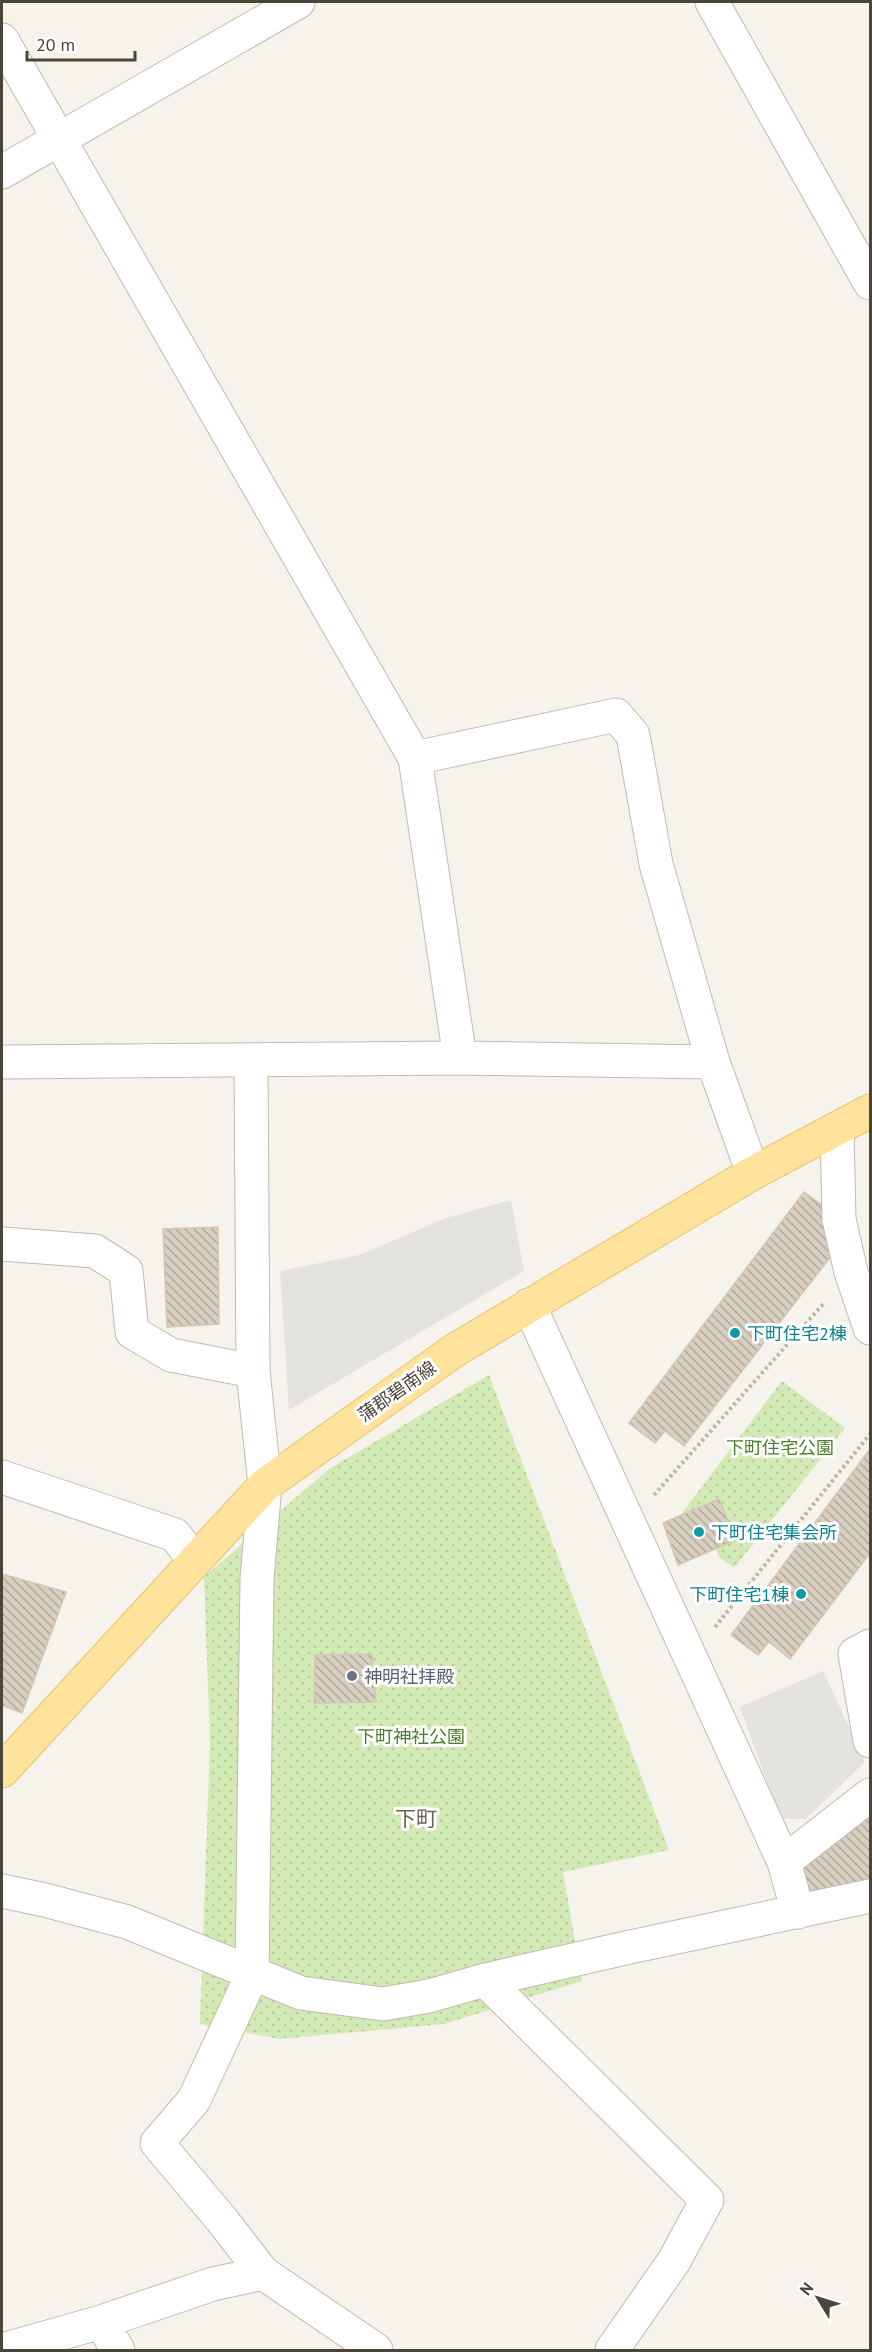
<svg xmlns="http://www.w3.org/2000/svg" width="872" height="2352" font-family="'PT Sans','Noto Sans JP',sans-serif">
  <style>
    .park { fill: url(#park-dots) }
    .parking { fill: #e5e3e0 }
    .building { fill: url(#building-back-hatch); stroke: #d3c7b4; stroke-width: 1.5 }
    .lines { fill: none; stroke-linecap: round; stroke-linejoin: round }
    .minor-casing { stroke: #c2bbae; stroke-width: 35 }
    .major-casing { stroke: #e6c16a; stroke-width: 35 }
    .path { stroke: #c4b79f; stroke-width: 4; stroke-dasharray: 3 3; stroke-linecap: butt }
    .minor { stroke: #fff; stroke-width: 33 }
    .major { stroke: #ffe39c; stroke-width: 33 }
    .culture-dot { fill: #0f9aa8; stroke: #fff; stroke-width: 2 }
    .worship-dot { fill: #6b7280; stroke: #fff; stroke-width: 2 }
    .labels { text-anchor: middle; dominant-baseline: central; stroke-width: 6; stroke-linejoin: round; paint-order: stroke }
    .culture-label { font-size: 18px; fill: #0d838f; stroke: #fff; text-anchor: start }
    .street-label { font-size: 18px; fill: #4b4439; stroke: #fff }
    .park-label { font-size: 18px; fill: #4a7f2a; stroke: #fff }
    .worship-label { font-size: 18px; fill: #5b616d; stroke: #fff; text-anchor: start }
    .quarter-label { font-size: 21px; fill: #6e6250; stroke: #fff }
  </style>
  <defs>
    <pattern id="park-dots" width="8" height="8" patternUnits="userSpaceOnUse" patternTransform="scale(1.5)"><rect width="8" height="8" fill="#d2eab5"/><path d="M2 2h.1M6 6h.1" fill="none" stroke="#b6ca9c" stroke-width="1.8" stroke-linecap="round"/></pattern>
    <pattern id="building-back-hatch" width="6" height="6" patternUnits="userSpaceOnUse" patternTransform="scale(1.5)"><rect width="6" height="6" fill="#d8cfc1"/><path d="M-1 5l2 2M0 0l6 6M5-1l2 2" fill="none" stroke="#b1aa9e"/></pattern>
  </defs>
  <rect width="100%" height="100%" fill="#f6f3ec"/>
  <path class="park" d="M489,1375L669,1850L563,1872L582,1981L444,2024L280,2039L200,2024L210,1742L204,1577L329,1469Z
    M782,1381L845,1428L734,1568L719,1557L702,1515L678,1518Z"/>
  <path class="parking" d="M511,1200L524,1271L289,1410L280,1271L359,1255L446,1218Z
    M823,1671L865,1762L806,1819H780L740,1707Z"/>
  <path class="building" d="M804,1192L838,1217L842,1242L684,1446L665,1431L655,1443L629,1423Z
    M218,1227L219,1324L167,1327L163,1229Z
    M870,1449V1553L790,1659L769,1642L758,1655L731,1635Z
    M719,1499L736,1540L678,1565L663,1523Z
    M2,1574L66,1592L22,1713L2,1705Z
    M372,1654L376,1702L314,1703L315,1655Z
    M870,1806V1881L796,1893L792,1871Z"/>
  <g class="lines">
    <g class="minor-casing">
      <path id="minor" d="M712,2L870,283
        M2,40L415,758L460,1058
        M2,172L298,2
        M415,758L616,715L633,735L656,864L713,1062L753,1173
        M251,1061L253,1371L265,1485L257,1579L252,1975L194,2100L157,2143L222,2220L263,2273L376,2350
        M2,1062L460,1058L713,1062
        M837,1129L839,1219L851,1272L870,1328
        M2,1244L95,1251L126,1271L132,1332L171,1355L253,1371
        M529,1305L784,1862L798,1912
        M2,1477L175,1535L194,1560
        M870,1646L855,1654L870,1741
        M784,1862L870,1795
        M2,1891L45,1900L127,1922L301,1993L383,2004L429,1996L485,1980L630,1947L870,1896
        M485,1980L707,2200L674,2261L612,2350
        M101,2322L118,2350
        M2,2350L101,2322L213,2284L263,2273"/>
    </g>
    <g class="major-casing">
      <path id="major" d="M2,1771L265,1485L455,1350L753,1173L870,1111"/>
    </g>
    <path class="path" d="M654,1495L824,1303
      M715,1627L870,1434"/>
    <use href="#minor" class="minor"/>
    <use href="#major" class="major"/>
  </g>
  <g class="culture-dot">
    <circle cx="735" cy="1333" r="6"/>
    <circle cx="699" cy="1532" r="6"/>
    <circle cx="801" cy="1594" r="6"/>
  </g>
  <circle class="worship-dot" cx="352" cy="1676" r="6"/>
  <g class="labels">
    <g class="culture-label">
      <text x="747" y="1333">下町住宅2棟</text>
      <text x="711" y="1532">下町住宅集会所</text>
      <text x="789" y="1594" text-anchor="end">下町住宅1棟</text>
    </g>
    <g class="street-label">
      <text transform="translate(397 1391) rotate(-35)">蒲郡碧南線</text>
    </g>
    <g class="park-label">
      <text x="780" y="1447">下町住宅公園</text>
      <text x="411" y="1736">下町神社公園</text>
    </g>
    <g class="worship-label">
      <text x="364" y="1676">神明社拝殿</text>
    </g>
    <g class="quarter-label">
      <text x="416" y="1818">下町</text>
    </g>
  </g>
  <rect width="872" height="2352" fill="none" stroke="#4b4439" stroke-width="6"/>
  <g transform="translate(818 2298) rotate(308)" stroke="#ffffff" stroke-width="4.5" paint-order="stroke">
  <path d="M0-4.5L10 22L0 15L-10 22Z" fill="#4b4439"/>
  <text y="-9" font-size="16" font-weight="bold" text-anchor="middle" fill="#4b4439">N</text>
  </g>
  <path d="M27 51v9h108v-9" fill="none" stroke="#4b4439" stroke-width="3"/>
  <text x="36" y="51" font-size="18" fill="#4b4439" stroke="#ffffff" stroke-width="4.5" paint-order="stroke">20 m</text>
</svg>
